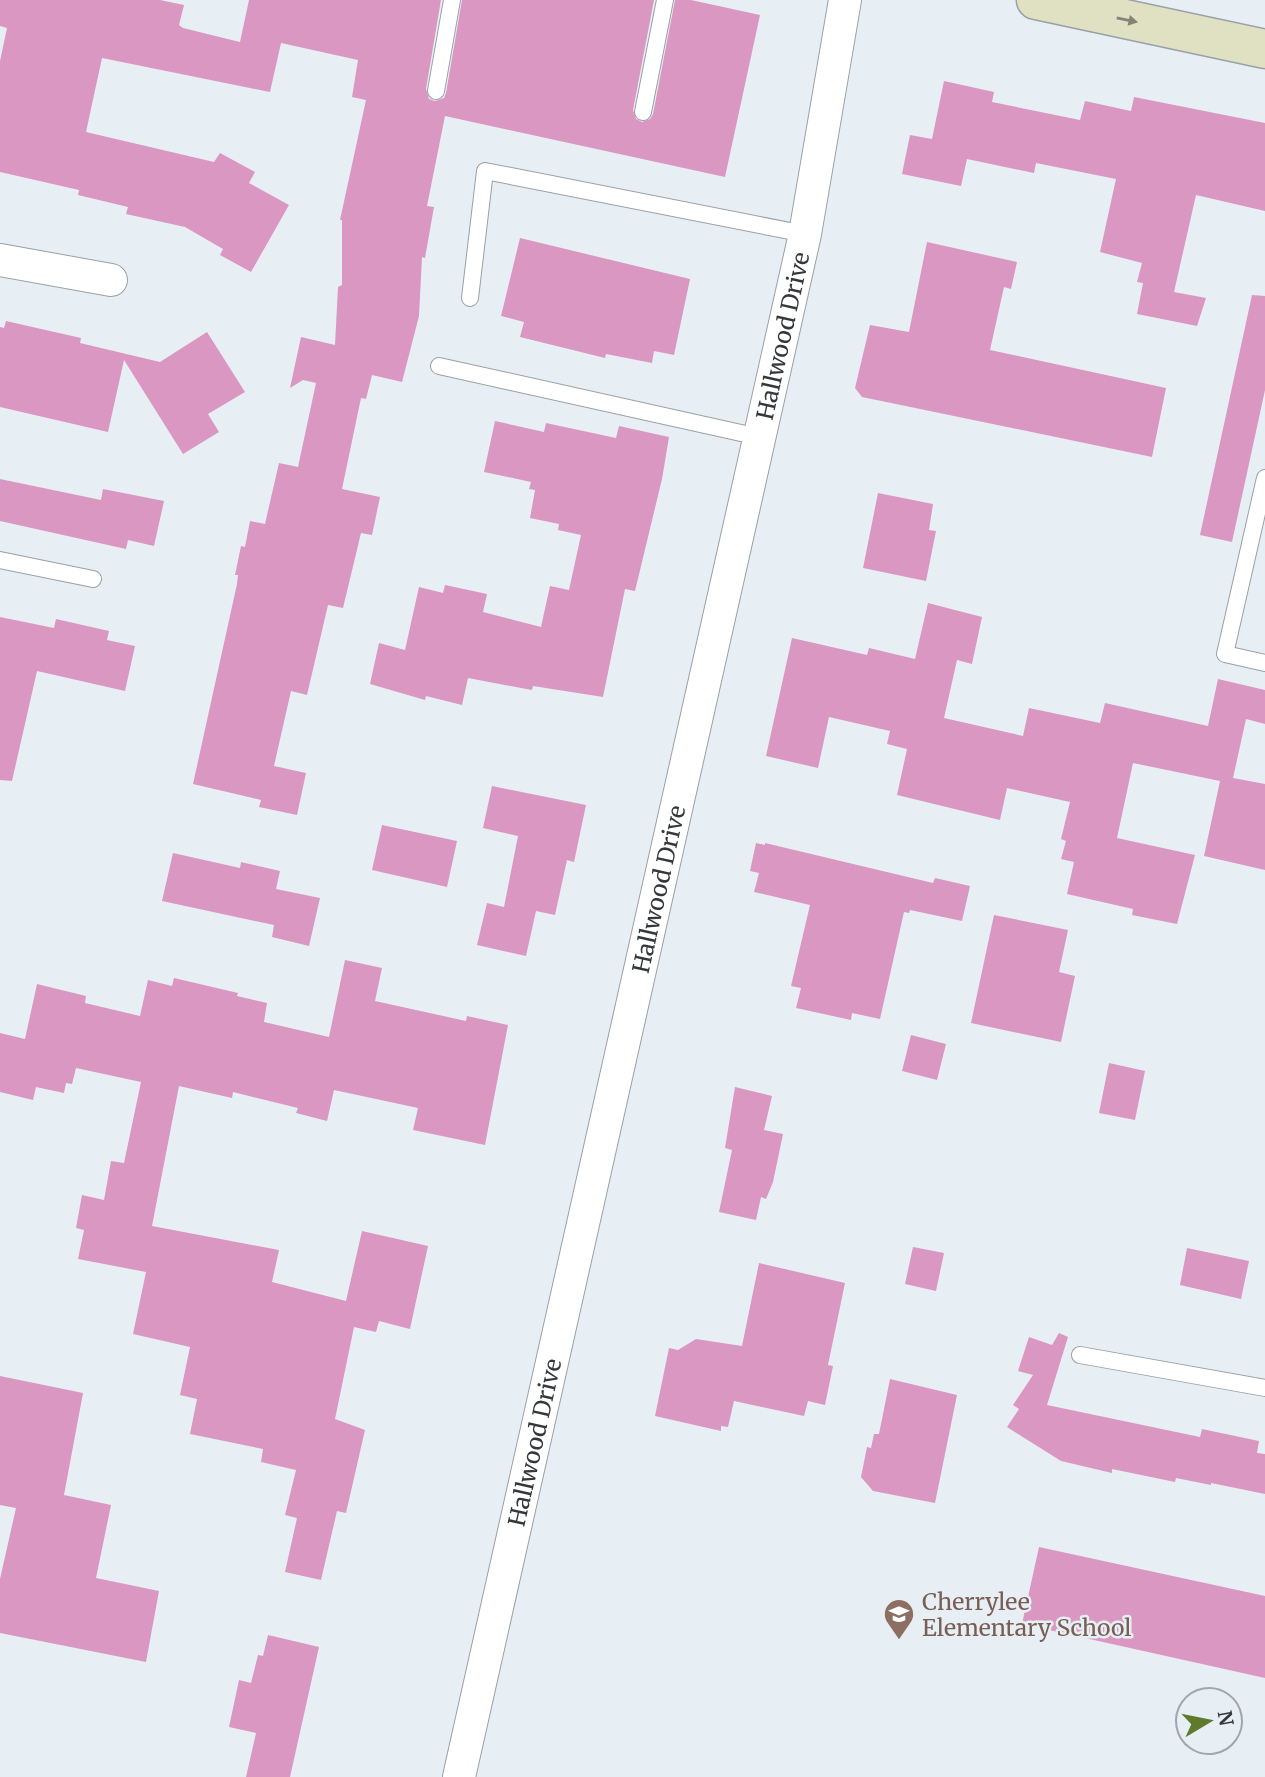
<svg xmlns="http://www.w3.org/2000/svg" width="1265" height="1777" font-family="Merriweather,serif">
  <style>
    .building { fill: #da97c2 }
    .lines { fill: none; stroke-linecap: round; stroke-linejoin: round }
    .service-casing { stroke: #99a0a6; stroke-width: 18 }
    .minor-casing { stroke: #99a0a6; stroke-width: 34 }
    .secondary-casing { stroke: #99a0a6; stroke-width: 41 }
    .service { stroke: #fff; stroke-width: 16 }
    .minor { stroke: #fff; stroke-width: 32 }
    .secondary { stroke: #e0e1c2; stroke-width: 38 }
    .oneway { fill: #828478 }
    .labels { text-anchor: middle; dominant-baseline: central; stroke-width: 5; stroke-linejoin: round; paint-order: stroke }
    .street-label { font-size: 23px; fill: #35383b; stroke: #e7eff5 }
    .education-label { font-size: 23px; fill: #785e54; stroke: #e7eff5; text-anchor: start }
  </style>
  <rect width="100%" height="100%" fill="#e7eff5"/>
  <path class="building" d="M0,0H160L184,5L179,25L183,28L240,42L249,0H441L426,89L429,99L435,101L444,98L446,93L462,0H654L633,110L636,119L642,122L650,119L653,114L675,0H691L760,15L725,177L445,116L427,206L434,207L425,258L422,257L419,316L402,382L372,375L366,399L361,398L342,489L380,497L372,535L361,533L343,608L328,605L307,695L291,691L274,766L306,773L297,815L259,807L261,800L193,784L237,584L238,575H235L241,546L245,547L250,521L265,524L279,463L298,467L316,383L303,380L290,388L301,337L335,345L338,287L342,285V220H340L366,100L352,97L358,60L281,43L270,92L102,58L86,132L214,162L220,153L255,172L249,183L289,205L251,272L220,255L223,249L185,227L126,214L128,207L78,195L79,190L0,172V61L7,28L0,26Z
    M944,81L994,92L992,102L1080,120L1085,101L1131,111L1134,97L1265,123V211L1196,195L1174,292L1206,298L1197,326L1137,314L1143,283L1137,282L1142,263L1100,252L1116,179L1036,163L1034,173L967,159L961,186L902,174L910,135L932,139Z
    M520,238L690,279L674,355L654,351L652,363L606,354L605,358L520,337L524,322L501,316Z
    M927,242L1017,262L1011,289L1004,287L990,350L1166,388L1152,457L862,397L855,388L870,325L909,332Z
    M1252,295L1265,296V390L1232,542L1200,535Z
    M6,321L81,338L80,343L160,362L207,332L245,392L208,414L219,432L183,454L124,360L108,432L0,407V327L4,328Z
    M495,421L544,432L546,423L616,438L619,426L669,437L662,479L635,591L625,589L603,697L533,686L532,690L468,678L462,705L426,696L425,700L370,684L379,643L405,650L419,587L443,593L445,585L487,594L483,612L541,627L550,586L569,590L581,535L558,530L559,524L530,518L535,490L529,489L531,482L484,472Z
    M0,479L101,500L103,489L164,501L154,546L128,540L126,549L0,521Z
    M878,493L933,504L929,530L936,531L926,581L863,568Z
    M928,603L982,617L972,664L957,660L944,718L1023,736L1029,708L1100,723L1105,703L1208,726L1218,679L1265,690V724L1246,719L1233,778L1265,784V870L1204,856L1220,781L1133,763L1117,838L1195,855L1177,924L1132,915L1133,909L1067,894L1074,862L1061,859L1066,841L1061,839L1070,802L1007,788L1000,820L897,795L907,749L887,744L890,731L829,717L818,768L766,756L792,638L867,655L869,648L915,659Z
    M0,617L54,628L56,619L109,631L107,640L135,646L125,691L37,671L12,781L0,780Z
    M492,786L586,805L574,862L567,860L555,915L536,911L526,956L477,945L487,903L504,907L518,836L483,828Z
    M382,825L457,841L447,887L372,870Z
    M756,843L765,845V843L933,883L935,878L970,886L962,921L910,910L909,913L904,912L880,1019L852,1013L851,1020L796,1008L801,988L791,986L810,905L754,892L759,873L750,871Z
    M173,853L240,868L241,862L280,871L276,889L320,898L309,946L272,937L274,925L162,901Z
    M994,915L1068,930L1059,972L1075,976L1061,1042L971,1023Z
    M345,960L382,968L375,1001L466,1021L467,1016L508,1025L485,1145L413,1130L418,1108L334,1090L327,1121L296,1113L298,1108L233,1092L232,1098L179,1086L152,1226L279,1250L272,1282L346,1301L362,1231L428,1246L410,1329L379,1321L376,1332L354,1327L335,1419L365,1430L346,1513L337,1511L321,1580L285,1572L297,1518L285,1515L296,1470L261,1462L263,1449L190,1434L197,1399L180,1395L190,1347L133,1334L146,1272L78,1259L84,1230L76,1228L82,1195L104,1200L111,1161L124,1163L141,1082L76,1068L72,1084L66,1083L64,1093L36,1087L33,1100L0,1092V1033L25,1039L37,984L86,996L85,1003L140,1016L148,980L172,986L174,978L238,993L237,996L267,1003L264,1022L329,1037Z
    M911,1035L946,1044L937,1080L902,1071Z
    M1109,1063L1145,1071L1135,1120L1099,1113Z
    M735,1087L772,1096L764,1130L783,1134L773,1182L766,1199L761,1197L756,1220L719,1212L732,1150L725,1148Z
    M913,1247L944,1253L936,1291L905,1284Z
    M1187,1248L1249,1261L1241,1299L1180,1285Z
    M759,1263L845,1283L828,1365L833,1366L825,1405L808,1401L804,1416L734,1401L728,1427L721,1426V1431L655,1416L669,1348L678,1350L696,1339L742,1346Z
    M1059,1333L1068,1337L1047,1405L1200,1437L1202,1429L1259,1441L1257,1453L1265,1454V1494L1211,1483V1485L1176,1478L1175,1482L1112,1469V1473L1061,1461L1007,1427L1019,1409L1013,1405L1033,1375L1018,1371L1029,1337L1052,1345Z
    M0,1376L83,1393L64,1495L111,1505L96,1578L159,1591L146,1662L0,1633V1579L16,1508L0,1505Z
    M890,1379L957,1395L935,1503L873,1491L861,1477L867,1447L871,1448L874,1434H879Z
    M1039,1547L1265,1596V1678L1022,1624Z
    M268,1635L319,1647L290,1777H246L256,1733L229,1727L239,1680L251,1683L258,1655L263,1656Z"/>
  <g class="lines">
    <g class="service-casing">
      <path id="service" d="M436,91L452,0
        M643,112L665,0
        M470,298L485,171L805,234
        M439,366L759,437
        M1265,478L1225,654L1265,663
        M0,560L93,579
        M1080,1355L1265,1388"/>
    </g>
    <g class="minor-casing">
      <g id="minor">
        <path d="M0,260L111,280"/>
        <path id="s1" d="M459,1777L805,234L845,0"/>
      </g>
    </g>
    <g class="secondary-casing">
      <path id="secondary" d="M1036,0L1265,49"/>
    </g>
    <use href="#service" class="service"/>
    <use href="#minor" class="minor"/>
    <use href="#secondary" class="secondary"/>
  </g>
  <defs><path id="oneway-solid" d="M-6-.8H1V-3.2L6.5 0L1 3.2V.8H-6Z" transform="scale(1.75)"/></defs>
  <use class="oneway" href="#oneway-solid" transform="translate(1127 20) rotate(12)"/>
  <defs>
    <g id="school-pin" transform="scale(1.575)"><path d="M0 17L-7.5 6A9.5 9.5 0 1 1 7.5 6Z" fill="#8d6e63" stroke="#e7eff5"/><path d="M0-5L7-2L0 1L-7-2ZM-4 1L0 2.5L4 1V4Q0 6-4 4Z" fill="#fff"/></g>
  </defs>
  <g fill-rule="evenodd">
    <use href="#school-pin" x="899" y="1614"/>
  </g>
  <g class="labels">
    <g class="street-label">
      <text stroke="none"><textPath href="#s1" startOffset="1477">Hallwood Drive</textPath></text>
      <text stroke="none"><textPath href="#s1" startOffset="910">Hallwood Drive</textPath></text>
      <text stroke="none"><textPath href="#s1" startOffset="343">Hallwood Drive</textPath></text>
    </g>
    <g class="education-label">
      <text x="922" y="1601">Cherrylee<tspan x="922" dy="26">Elementary School</tspan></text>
    </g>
  </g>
  <g transform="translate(1209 1721) rotate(80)"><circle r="33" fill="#e7eff5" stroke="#a0a6ab" stroke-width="2"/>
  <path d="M0-5L12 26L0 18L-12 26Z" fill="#5f792d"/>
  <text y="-10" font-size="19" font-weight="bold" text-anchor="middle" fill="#35383b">N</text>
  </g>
</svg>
